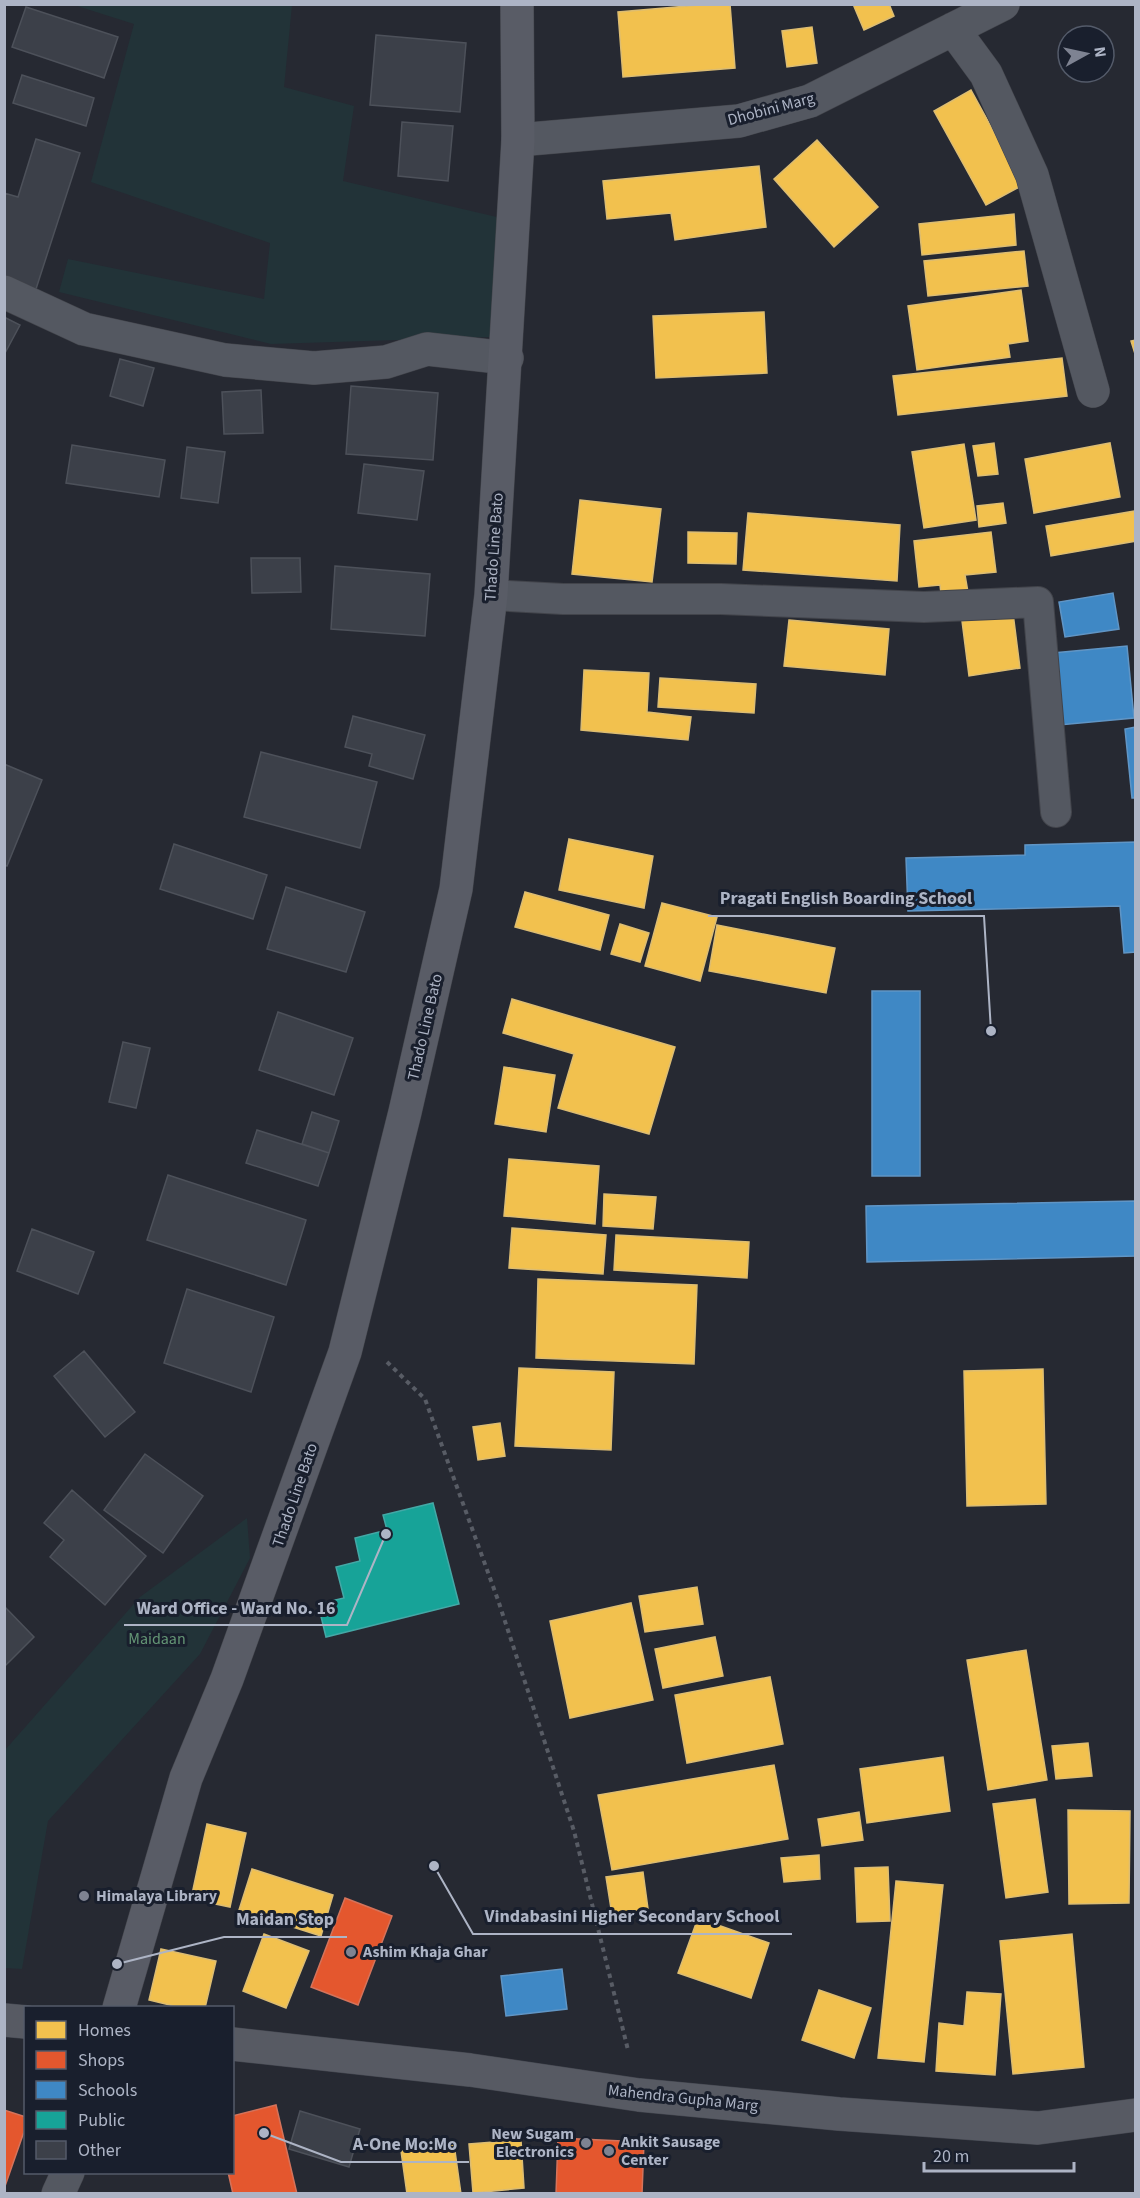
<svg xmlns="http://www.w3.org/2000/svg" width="1140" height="2198" font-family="'Source Sans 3',sans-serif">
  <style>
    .green { fill: #223338 }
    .homes { fill: #f2c14e; stroke: #ddbd72; stroke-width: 1.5 }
    .shops { fill: #e4572e; stroke: #d4735b; stroke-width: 1.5 }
    .schools { fill: #3f88c5; stroke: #6095c5; stroke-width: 1.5 }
    .public { fill: #17a398; stroke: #44a8a6; stroke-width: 1.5 }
    .building { fill: #3c4049; stroke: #4d515a; stroke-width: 1.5 }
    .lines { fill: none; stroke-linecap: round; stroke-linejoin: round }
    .service-casing { stroke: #42444b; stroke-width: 32 }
    .minor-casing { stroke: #42444b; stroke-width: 34 }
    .secondary-casing { stroke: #42444b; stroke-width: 34 }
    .primary-casing { stroke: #43464f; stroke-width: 34 }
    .path { stroke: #585c65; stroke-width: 4; stroke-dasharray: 4.5 4.5; stroke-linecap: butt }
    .service { stroke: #545861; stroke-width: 30 }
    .minor { stroke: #545861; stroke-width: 33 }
    .secondary { stroke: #595c66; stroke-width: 33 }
    .primary { stroke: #575a63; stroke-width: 33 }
    .poi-dot { fill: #7e8392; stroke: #191f2d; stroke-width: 2 }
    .labels { text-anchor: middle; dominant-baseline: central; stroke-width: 6; stroke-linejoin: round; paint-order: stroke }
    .street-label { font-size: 16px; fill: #adb4c5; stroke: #191f2d }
    .park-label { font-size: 16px; fill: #649675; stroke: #191f2d }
    .poi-label { font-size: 16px; font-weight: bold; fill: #adb4c5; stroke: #191f2d; text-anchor: start }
    .leader { fill: none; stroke: #adb4c5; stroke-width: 2 }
    .callout-dot { fill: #adb4c5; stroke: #191f2d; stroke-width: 2 }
    .callout-label { font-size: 18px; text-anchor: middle; font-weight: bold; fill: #adb4c5; stroke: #191f2d; stroke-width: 6; stroke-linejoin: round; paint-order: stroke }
  </style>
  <rect width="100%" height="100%" fill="#262932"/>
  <path class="green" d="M74,5H292L284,87L354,106L343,181L501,218L491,337L271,344L59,292L68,259L264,299L270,243L91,182L134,24Z
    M247,1518L250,1558L200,1654L48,1821L22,1969L5,1968V1750L140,1597Z"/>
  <path class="homes" d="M711,4H730L735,68L623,77L618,12Z
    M853,4H889L894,16L864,30Z
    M812,27L817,63L787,67L782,31Z
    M971,90L1023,185L986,205L934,111Z
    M817,140L878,207L834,247L774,179Z
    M759,166L766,227L675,240L671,213L607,219L603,181Z
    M1014,214L1016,245L922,255L919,224Z
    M1024,251L1028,286L928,296L924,261Z
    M1021,290L1028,341L1008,344L1010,357L917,370L908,306Z
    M764,312L767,373L656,378L653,316Z
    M1136,340V357L1131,341Z
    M1062,358L1067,396L898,415L893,376Z
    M994,443L998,474L978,476L973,446Z
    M1110,443L1120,497L1034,513L1025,459Z
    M964,444L976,520L924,528L912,452Z
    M580,500L661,509L652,582L572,574Z
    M1003,503L1006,523L979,527L977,506Z
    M1135,511L1136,541L1051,556L1046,526Z
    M748,513L900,525L897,581L743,570Z
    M688,532L737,533L736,564L688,563Z
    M991,532L996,572L965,575L969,598L942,602L940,585L919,587L914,541Z
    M1013,613L1020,668L969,676L962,621Z
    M789,620L889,629L885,675L784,666Z
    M584,670L649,673L647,712L691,717L688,740L581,730Z
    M660,678L756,684L754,713L658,707Z
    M569,839L653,856L644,908L559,890Z
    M525,892L609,915L600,950L515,927Z
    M662,903L717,917L700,981L645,966Z
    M620,924L649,933L640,962L611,954Z
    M717,925L835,948L826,993L709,971Z
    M512,999L675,1047L649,1134L558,1108L574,1054L503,1033Z
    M504,1067L555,1075L546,1132L495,1124Z
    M509,1159L599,1166L595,1224L504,1216Z
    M604,1194L656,1197L653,1229L603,1226Z
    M512,1228L606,1235L603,1274L509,1268Z
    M616,1235L749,1242L747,1278L614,1270Z
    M538,1279L697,1285L694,1364L536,1358Z
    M519,1368L614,1372L611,1450L515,1446Z
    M1043,1369L1046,1504L967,1506L964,1371Z
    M500,1423L505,1456L478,1460L473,1427Z
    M697,1587L703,1624L645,1632L639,1596Z
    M631,1603L653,1700L570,1718L550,1621Z
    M715,1637L723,1676L663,1688L655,1649Z
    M1026,1650L1047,1780L988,1790L967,1660Z
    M770,1677L783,1744L687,1763L675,1695Z
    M1088,1743L1092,1776L1056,1779L1052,1746Z
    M943,1757L950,1811L867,1823L860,1769Z
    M774,1765L788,1839L612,1870L598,1795Z
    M1035,1799L1048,1892L1006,1898L993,1804Z
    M1068,1810L1130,1811L1129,1903L1069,1904Z
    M859,1812L863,1840L822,1846L818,1819Z
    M207,1824L246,1833L230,1907L191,1899Z
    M819,1855L820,1879L784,1882L781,1858Z
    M888,1867L890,1921L857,1922L855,1868Z
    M252,1869L333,1895L321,1936L239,1910Z
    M643,1872L648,1909L612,1915L606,1877Z
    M896,1881L943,1885L924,2062L878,2058Z
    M698,1918L769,1943L751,1998L678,1973Z
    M264,1934L309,1951L286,2008L243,1991Z
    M1072,1934L1084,2067L1013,2074L1000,1941Z
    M161,1949L216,1961L205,2008H182L149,2000Z
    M819,1990L871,2008L854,2058L802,2040Z
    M967,1992L1001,1994L995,2075L936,2071L939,2023L964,2026Z
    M521,2140L524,2188L473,2193L469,2144Z
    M454,2144L461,2194H407L401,2151Z"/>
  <path class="shops" d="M345,1898L392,1916L358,2005L311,1987Z
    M276,2105L297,2194H233L228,2172H232V2116Z
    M4,2110L26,2117V2126L4,2189Z
    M558,2138L644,2142L642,2194H556Z"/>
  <path class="schools" d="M1113,593L1119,629L1065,637L1059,602Z
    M1127,646L1134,718L1059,725L1053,653Z
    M1136,727V798H1132L1125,729Z
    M1136,842V952L1124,953L1120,906L908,911L906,858L1025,855V845Z
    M872,991H920V1176H872Z
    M1136,1201V1256L867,1262L866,1206Z
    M562,1969L567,2009L506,2016L501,1976Z"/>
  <path class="public" d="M433,1503L459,1604L326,1637L318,1604L344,1598L336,1567L360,1561L355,1538L387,1530L383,1515Z"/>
  <path class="building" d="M26,7L118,37L104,78L12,47Z
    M376,35L466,43L460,112L370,105Z
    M22,75L94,98L86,126L13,103Z
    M402,122L453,126L448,181L398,176Z
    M36,139L80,153L35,292L4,282V193L18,197Z
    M4,317L20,325L4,355Z
    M120,359L154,368L143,406L110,396Z
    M351,386L438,393L433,460L346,454Z
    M261,390L263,433L224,434L222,392Z
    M72,445L165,460L159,497L66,483Z
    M187,447L225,452L218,503L181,498Z
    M364,464L424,471L417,520L358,513Z
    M251,558H300L301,592L252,593Z
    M335,566L430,574L425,636L331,629Z
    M353,716L425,735L413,779L369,766L372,754L345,747Z
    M261,752L377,782L360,848L244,817Z
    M4,764L42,780L7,866L4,865Z
    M174,844L267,875L253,919L160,889Z
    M286,887L365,912L346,972L267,949Z
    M278,1012L353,1038L334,1095L259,1070Z
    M123,1042L150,1048L136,1108L109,1102Z
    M312,1112L339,1121L329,1153L302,1144Z
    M257,1130L329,1153L318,1186L246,1163Z
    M168,1175L306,1220L286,1285L147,1240Z
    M32,1229L94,1252L78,1294L17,1271Z
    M187,1289L274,1317L251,1392L164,1363Z
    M84,1351L135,1412L105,1437L54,1376Z
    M145,1454L203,1496L163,1553L104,1510Z
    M72,1490L146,1556L105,1605L50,1557L64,1540L44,1523Z
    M4,1606L34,1637L4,1667Z
    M300,2111L360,2129L349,2167L289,2149Z"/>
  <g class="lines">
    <g class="service-casing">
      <path id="service" d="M491,595L563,599H721L924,607L1038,602L1056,812"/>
    </g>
    <g class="minor-casing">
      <path id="minor" d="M953,29L986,74L1032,175L1093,391
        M518,140L739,121L810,101L1003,4
        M4,292L84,329L225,360L314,368L386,362L427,349L507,358
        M58,2194L68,2172"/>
    </g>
    <g class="secondary-casing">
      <path id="secondary" d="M119,2008L186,1778L227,1679L345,1352L405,1112L456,889L491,595L518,140L517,4"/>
    </g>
    <g class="primary-casing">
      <path id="primary" d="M4,2020L26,2022
        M232,2044L470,2070L639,2095L839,2114L1038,2128L1136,2115"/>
    </g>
    <path class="path" d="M387,1362L425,1399L498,1600L574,1831L628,2050"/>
    <use href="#service" class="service"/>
    <use href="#minor" class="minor"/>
    <use href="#secondary" class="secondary"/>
    <use href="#primary" class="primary"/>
  </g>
  <g class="poi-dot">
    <circle cx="84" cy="1896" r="6"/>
    <circle cx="351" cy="1952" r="6"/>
    <circle cx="586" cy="2143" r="6"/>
    <circle cx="609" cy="2151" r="6"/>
  </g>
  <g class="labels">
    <g class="street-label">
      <text transform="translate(771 109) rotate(-15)">Dhobini Marg</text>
      <text transform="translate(494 547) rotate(-86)">Thado Line Bato</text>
      <text transform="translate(425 1027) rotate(-77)">Thado Line Bato</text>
      <text transform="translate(295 1495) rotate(-71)">Thado Line Bato</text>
      <text transform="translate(683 2098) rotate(6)">Mahendra Gupha Marg</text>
    </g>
    <g class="park-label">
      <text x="157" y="1639">Maidaan</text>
    </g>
    <g class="poi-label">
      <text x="96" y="1896">Himalaya Library</text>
      <text x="363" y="1952">Ashim Khaja Ghar</text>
      <text x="574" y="2134" text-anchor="end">New Sugam<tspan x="574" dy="18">Electronics</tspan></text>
      <text x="621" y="2142">Ankit Sausage<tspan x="621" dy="18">Center</tspan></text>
    </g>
  </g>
  <path class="leader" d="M991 1031L984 916H708M386 1534L347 1625H124M434 1866L473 1934H792M117 1964L224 1937H347M264 2133L341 2162H469"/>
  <g class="callout-dot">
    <circle cx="991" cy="1031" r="6"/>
    <circle cx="386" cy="1534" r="6"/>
    <circle cx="434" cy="1866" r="6"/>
    <circle cx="117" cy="1964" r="6"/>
    <circle cx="264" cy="2133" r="6"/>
  </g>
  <g class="callout-label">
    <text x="846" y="904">Pragati English Boarding School</text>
    <text x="236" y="1614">Ward Office - Ward No. 16</text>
    <text x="632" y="1922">Vindabasini Higher Secondary School</text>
    <text x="285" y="1925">Maidan Stop</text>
    <text x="405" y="2150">A-One Mo:Mo</text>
  </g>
  <rect width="1140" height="2198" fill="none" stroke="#adb4c5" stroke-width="12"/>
  <rect x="24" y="2006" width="210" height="168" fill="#191f2d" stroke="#545b6a" stroke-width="1.5"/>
  <rect x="36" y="2021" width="30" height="18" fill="#f2c14e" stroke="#545b6a" stroke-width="1.5"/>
  <text x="78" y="2036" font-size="18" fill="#adb4c5">Homes</text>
  <rect x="36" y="2051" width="30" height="18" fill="#e4572e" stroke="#545b6a" stroke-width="1.5"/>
  <text x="78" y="2066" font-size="18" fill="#adb4c5">Shops</text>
  <rect x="36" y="2081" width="30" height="18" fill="#3f88c5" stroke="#545b6a" stroke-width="1.5"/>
  <text x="78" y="2096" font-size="18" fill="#adb4c5">Schools</text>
  <rect x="36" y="2111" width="30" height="18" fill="#17a398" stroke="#545b6a" stroke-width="1.5"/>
  <text x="78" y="2126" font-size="18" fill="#adb4c5">Public</text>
  <rect x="36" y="2141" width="30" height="18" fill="#3c4049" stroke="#545b6a" stroke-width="1.5"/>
  <text x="78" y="2156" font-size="18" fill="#adb4c5">Other</text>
  <g transform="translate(1086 54) rotate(82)"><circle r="28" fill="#191f2d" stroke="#545b6a" stroke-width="1.5"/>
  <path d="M0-4.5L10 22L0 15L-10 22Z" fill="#7e8392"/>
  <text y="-9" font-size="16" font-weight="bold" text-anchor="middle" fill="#adb4c5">N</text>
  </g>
  <path d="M924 2162v9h150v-9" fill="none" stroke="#adb4c5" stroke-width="3"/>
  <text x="933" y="2162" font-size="18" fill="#adb4c5" stroke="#191f2d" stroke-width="4.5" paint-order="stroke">20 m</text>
</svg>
